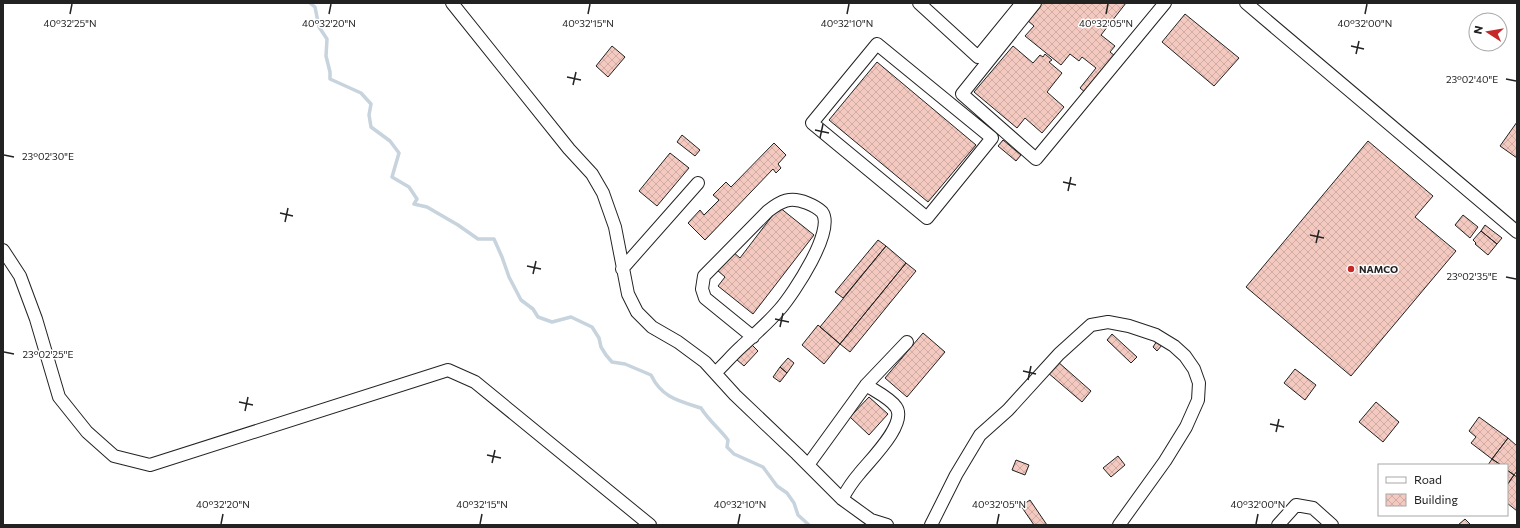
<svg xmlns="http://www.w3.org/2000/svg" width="1520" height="528" font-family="Commissioner,sans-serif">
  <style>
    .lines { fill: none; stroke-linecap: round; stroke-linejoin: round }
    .stream { stroke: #c7d3dd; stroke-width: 3.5 }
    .building { fill: url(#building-cross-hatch); stroke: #222 }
    .minor-casing { stroke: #222; stroke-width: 14 }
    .minor { stroke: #fff; stroke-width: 12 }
    .ticks { fill: none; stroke: #222; stroke-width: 1.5 }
    .poi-dot { fill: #c62828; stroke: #fff; stroke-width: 1.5 }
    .labels { text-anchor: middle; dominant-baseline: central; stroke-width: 3; stroke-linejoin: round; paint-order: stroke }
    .poi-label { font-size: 10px; font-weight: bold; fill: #222; stroke: #fff; text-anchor: start }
    .ticks-label { font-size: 10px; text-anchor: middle; fill: #222; stroke: #fff; stroke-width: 3; stroke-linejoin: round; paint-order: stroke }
  </style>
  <defs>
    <pattern id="building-cross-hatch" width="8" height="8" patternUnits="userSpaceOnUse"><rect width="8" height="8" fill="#f3c9c0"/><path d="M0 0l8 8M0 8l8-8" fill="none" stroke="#d0aca5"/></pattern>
  </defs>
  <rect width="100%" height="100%" fill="#fff"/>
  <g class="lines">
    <path class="stream" d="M310,3L315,7L319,27L327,39L326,56L330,72V79L361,93L371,104L369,115L371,127L390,141L399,153L392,177L409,187L417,199L414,204L427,207L458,225L478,239H494L502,257L509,277L521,300L533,309L538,317L552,322L571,317L592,327L599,338L601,347L606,355L612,362L625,364L651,375C662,398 679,401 701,408C709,421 719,428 728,440L727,447L734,454L763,467L777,486L787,493L794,503L798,515L809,525"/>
  </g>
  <path class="building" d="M1041,3H1126L1101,35L1115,46L1110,52L1115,56L1086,93L1080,88L1096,68L1082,57L1079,61L1070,54L1061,65L1025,36L1034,26L1027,20Z
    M1185,14L1239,58L1214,86L1162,42Z
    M612,46L625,57L608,77L596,66Z
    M1013,46L1033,63L1040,55L1043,57L1045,54L1052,60L1049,62L1062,73L1047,92L1064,107L1042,133L1025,118L1017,128L974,92Z
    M877,62L976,145L928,202L829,120Z
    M1517,122V158L1500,146Z
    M682,135L700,150L695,156L677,142Z
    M1003,140L1021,155L1016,161L998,146Z
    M1368,141L1433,196L1415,217L1456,251L1351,376L1246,287Z
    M774,143L786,155L778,164L781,168L776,173L773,169L705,240L688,223L700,210L704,215L719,200L713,195L726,182L731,187Z
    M670,153L689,168L657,206L639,191Z
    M779,207L814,235L753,314L718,286L725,277L717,270L732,251L740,258Z
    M1463,215L1478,227L1470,238L1455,225Z
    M1485,225L1502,238L1497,244L1481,231Z
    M1481,231L1497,244L1488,255L1475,244L1476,243L1473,240Z
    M878,240L886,246L843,298L835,292Z
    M886,246L906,263L840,344L820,327Z
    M906,263L916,271L850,352L840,344Z
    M818,325L840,344L824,364L802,345Z
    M923,333L945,352L907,397L885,378Z
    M1112,334L1137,357L1131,363L1107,340Z
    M1157,341L1162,345L1157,351L1153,347Z
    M750,343L758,351L744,366L736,359Z
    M788,358L794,363L787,373L780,367Z
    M1057,361L1091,391L1082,402L1047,372Z
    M780,367L787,373L780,382L773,377Z
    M1295,369L1316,385L1305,400L1284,383Z
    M869,397L888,414L869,435L850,417Z
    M1376,402L1399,422L1383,442L1359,422Z
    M1479,417L1508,438L1492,459L1471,443L1476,437L1469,431Z
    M1508,438L1517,446V471L1514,475L1507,470V465H1501L1492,459Z
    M1118,456L1125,465L1111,477L1103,468Z
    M1492,459L1501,465H1488Z
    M1016,460L1029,465L1025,475L1012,470Z
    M1507,470L1514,475L1507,485Z
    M1514,475L1517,477V511L1507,503V485Z
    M1030,500L1047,525H1034L1021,506Z
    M1465,519L1471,525H1458Z"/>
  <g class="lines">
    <g class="minor-casing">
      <path id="minor" d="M452,3L569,149L592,174L603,193L615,227L628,294L637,312L652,327L678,342L705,362L735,395L797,454L842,499L871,520L887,525
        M919,3L978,57L1022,3
        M1035,3L962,94L1036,159L1165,3
        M1246,3L1517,232
        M877,44L992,138L927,218L812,123Z
        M3,250L20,276L36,319L59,397L87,432L114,456L150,465L448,370L475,382L650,525
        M622,269L698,183
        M715,373C724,365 732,355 741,347C754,335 768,323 780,309C793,294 836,230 822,212C818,208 812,205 807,203C790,196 781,201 768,211L704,276L702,289L705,298L753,337
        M808,465L866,385L907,342
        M842,499C847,490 852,482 859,474C869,461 908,424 896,407C890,398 875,391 866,385
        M931,525L956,475L980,435L1008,410L1059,354L1091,325L1108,322L1129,326L1156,335L1174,346L1185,356L1194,369L1199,383L1198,400L1186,427L1165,461L1119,525
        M1278,525L1296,505L1313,508L1332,525"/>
    </g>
    <use href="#minor" class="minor"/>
  </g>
  <path class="ticks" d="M70,14L72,4M329,14L331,4M588,14L590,4M847,14L849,4M1106,14L1108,4M1365,14L1367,4M1351,46L1364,49M1356,54L1359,41M567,77L581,80M1506,79L1516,81M573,85L576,72M815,130L829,133M820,138L823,124M4,155L14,157M1063,182L1076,185M1068,191L1071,177M280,213L293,216M285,222L288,208M1310,235L1324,238M1316,243L1319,230M527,266L541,269M533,274L536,261M1506,277L1516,279M775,319L789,322M780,327L783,313M4,352L14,354M1023,371L1036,374M1028,380L1031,366M239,402L253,405M245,411L248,397M1270,424L1284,427M1276,432L1279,419M487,455L501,458M492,463L495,450M221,524L223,514M480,524L482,514M738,524L740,514M997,524L999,514M1256,524L1258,514"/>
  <circle class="poi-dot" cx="1351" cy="269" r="4"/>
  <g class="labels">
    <g class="poi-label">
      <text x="1359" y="269">NAMCO</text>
    </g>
  </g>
  <g class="ticks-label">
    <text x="70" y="27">40°32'25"N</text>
    <text x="329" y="27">40°32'20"N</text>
    <text x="588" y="27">40°32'15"N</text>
    <text x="847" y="27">40°32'10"N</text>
    <text x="1106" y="27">40°32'05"N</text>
    <text x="1365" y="27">40°32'00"N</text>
    <text x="1472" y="83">23°02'40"E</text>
    <text x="48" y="160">23°02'30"E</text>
    <text x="1472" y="280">23°02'35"E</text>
    <text x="48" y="358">23°02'25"E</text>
    <text x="223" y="508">40°32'20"N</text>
    <text x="482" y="508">40°32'15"N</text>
    <text x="740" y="508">40°32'10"N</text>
    <text x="999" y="508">40°32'05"N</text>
    <text x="1258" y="508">40°32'00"N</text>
  </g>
  <rect width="1520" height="528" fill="none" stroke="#222222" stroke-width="8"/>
  <rect x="1378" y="464" width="130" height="52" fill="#ffffff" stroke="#a7a7a7"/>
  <rect x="1386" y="477" width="20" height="6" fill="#ffffff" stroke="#a7a7a7"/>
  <text x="1414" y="484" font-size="12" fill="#222222">Road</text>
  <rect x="1386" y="494" width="20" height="12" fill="url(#building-cross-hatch)" stroke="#a7a7a7"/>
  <text x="1414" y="504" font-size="12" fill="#222222">Building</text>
  <g transform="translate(1488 32) rotate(282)"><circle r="19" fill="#ffffff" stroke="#a7a7a7"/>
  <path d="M0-3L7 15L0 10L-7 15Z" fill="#c62828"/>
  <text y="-6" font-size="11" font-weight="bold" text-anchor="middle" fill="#222222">N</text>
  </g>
</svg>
